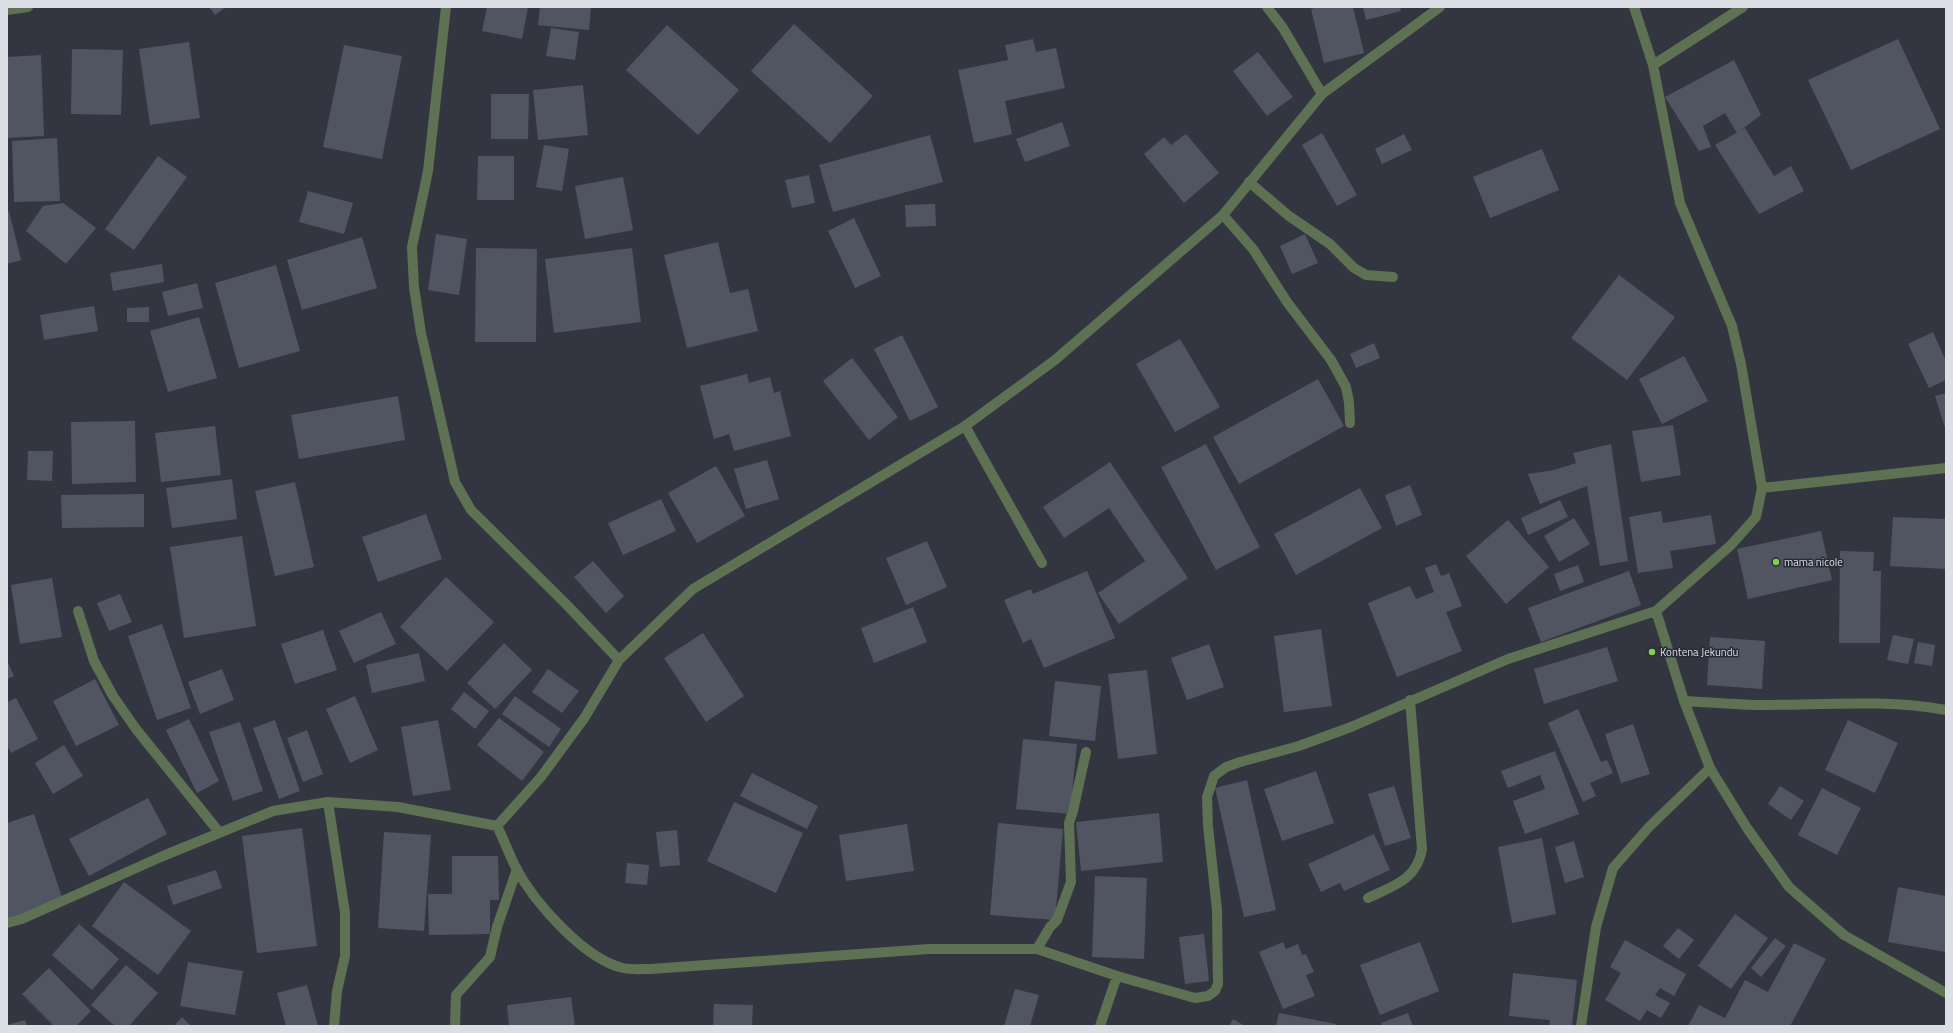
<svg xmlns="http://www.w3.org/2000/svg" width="1953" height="1033" font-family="'Titillium Web',sans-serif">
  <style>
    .building { fill: #515561 }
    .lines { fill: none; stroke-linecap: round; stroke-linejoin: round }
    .service { stroke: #5e7153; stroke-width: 10 }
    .minor { stroke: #5e7153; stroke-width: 10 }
    .poi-dot { fill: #84d04e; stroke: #292c37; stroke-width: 1.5 }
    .labels { text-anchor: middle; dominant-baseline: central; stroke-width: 3; stroke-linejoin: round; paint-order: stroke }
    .poi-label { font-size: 11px; fill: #dcdfe6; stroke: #292c37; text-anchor: start }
  </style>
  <rect width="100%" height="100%" fill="#333641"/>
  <path class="building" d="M209,7H226L215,15Z
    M487,7H528L522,39L482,31Z
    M540,7H591L589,30L538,25Z
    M1321,7H1353L1364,53L1324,63L1311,9Z
    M1363,7H1400L1401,11L1366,20Z
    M794,24L873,96L830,143L751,71Z
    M667,25L739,90L698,135L626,70Z
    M551,28L579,32L575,60L546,56Z
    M1033,39L1036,52L1056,48L1065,88L1005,101L1012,134L974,143L958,70L1008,60L1005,45Z
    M1898,39L1940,129L1851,170L1808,80Z
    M189,42L200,118L150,125L139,49Z
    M344,45L402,56L382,159L323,147Z
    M72,49L123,50L121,115L71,114Z
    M1258,52L1293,97L1267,116L1233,71Z
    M41,55L44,136L7,138V57Z
    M1734,60L1761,115L1737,133L1725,113L1703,126L1711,147L1699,151L1665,97Z
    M583,85L588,135L538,140L533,90Z
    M491,94H529L528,139H491Z
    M1062,122L1070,146L1025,162L1016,139Z
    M1745,128L1774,176L1791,166L1804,191L1759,214L1715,145Z
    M1322,133L1357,195L1337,206L1302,145Z
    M1186,134L1219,173L1184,203L1144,154L1164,137L1171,145Z
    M1404,134L1412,150L1382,164L1375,149Z
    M930,135L943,182L833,212L819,165Z
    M57,138L60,201L14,202L12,141Z
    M544,145L569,149L562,191L536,187Z
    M1542,149L1559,190L1490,218L1473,177Z
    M158,156L187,177L134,250L105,229Z
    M478,156H514V200H477Z
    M809,175L815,203L792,208L785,180Z
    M623,177L633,230L585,239L575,186Z
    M308,191L353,203L344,234L299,222Z
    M63,203L96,228L66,264L26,231L43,206Z
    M935,204L936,226L906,227L905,205Z
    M7,211H9L21,260L7,264Z
    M854,218L881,276L855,288L828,231Z
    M436,234L467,239L459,295L428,290Z
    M1305,234L1318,263L1292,274L1280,246Z
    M362,237L377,288L302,310L287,260Z
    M718,242L730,293L748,289L758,331L687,348L664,255Z
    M476,248L537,249L536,342H475Z
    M632,248L641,322L554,333L545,259Z
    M162,264L164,282L113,291L110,273Z
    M276,265L300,351L239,368L215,283Z
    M1619,275L1675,317L1627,380L1571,338Z
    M197,283L203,308L168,316L162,292Z
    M94,306L98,331L44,340L40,315Z
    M149,307V322H127V308Z
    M199,317L217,378L168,392L150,331Z
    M1933,332L1946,361V380L1929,388L1908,344Z
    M902,335L938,407L910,421L874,349Z
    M1180,339L1220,407L1175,432L1136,364Z
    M1374,343L1380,358L1356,368L1350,354Z
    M1684,356L1708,401L1662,424L1639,379Z
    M852,358L898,417L869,440L823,381Z
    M747,374L749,383L770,377L774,393L780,391L791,436L734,451L729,434L714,439L700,386Z
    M1318,379L1344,426L1239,484L1213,437Z
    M1946,393V431L1935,396Z
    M398,396L405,440L299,459L291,415Z
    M135,421L136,482L72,484L71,422Z
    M1673,425L1681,475L1641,482L1632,431Z
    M215,426L221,475L161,482L155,433Z
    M1206,444L1260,547L1216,570L1161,467Z
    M1611,444L1628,561L1600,566L1587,486L1540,504L1528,474L1554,470L1576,463L1573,453Z
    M28,451H53L52,481L27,480Z
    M767,460L779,499L746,509L734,469Z
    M1110,462L1188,578L1119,624L1098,593L1145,561L1109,508L1064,538L1043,507Z
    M716,466L745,516L697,543L668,493Z
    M232,479L237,519L172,528L166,488Z
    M295,482L314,567L275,576L255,491Z
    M1410,485L1422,515L1396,526L1385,495Z
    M1360,488L1382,528L1296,575L1274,534Z
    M144,494V527L62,528L61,495Z
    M661,499L676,531L623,555L608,523Z
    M1560,500L1568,517L1528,535L1521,518Z
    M1661,511L1663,523L1711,515L1716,544L1670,551L1673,568L1638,573L1629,517Z
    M426,514L442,559L378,582L362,537Z
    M1893,517L1946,519V569L1890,566Z
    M1574,518L1590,544L1559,562L1544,536Z
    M1508,520L1549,567L1506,604L1466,556Z
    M1821,531L1832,580L1748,599L1737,549Z
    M242,536L256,626L184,638L170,547Z
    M927,541L947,587L906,605L886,558Z
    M1840,551L1874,552L1873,571H1881L1880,643H1839Z
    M593,561L624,596L606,613L574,577Z
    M1436,564L1441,576L1449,573L1462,606L1446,612L1462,651L1397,677L1368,603L1410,586L1416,599L1434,592L1425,568Z
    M1578,565L1584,582L1560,591L1554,574Z
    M1087,571L1115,638L1044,668L1031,639L1023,643L1004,600L1031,589L1033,594Z
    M1629,571L1641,605L1541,642L1528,608Z
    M446,577L494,622L447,671L400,627Z
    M52,578L62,637L20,644L11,585Z
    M120,594L132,622L109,631L97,603Z
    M913,607L927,642L874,663L861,628Z
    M381,612L396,644L354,663L339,631Z
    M162,624L191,708L157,720L128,636Z
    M1321,629L1332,706L1284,712L1274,636Z
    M323,630L337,670L295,684L281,644Z
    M703,633L744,696L706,722L664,658Z
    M1893,635L1914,639L1908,664L1887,660Z
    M1710,637L1765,641L1762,689L1707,685Z
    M1918,642L1935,645L1932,666L1914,663Z
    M504,643L532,670L495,709L467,683Z
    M1209,644L1224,687L1187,700L1171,658Z
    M1607,647L1618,681L1544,704L1534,669Z
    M419,653L425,681L372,693L366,665Z
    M7,660L14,676L7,679Z
    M222,669L234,700L200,714L188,682Z
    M548,669L579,691L562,713L532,692Z
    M1147,670L1157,754L1118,759L1108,674Z
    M95,679L119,725L76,746L53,701Z
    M1055,681L1101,686L1095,741L1049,736Z
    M464,692L489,711L475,729L451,709Z
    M355,696L378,750L350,763L326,709Z
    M515,696L561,729L549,747L502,714Z
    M16,698L38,739L11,753L7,746V702Z
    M1578,709L1601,762L1607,760L1613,773L1590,783L1596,796L1583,802L1548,723Z
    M499,718L544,752L522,781L477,745Z
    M189,719L219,781L197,793L166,730Z
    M275,720L300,791L279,799L253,728Z
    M438,720L451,790L413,796L401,727Z
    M1848,720L1898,743L1875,793L1825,770Z
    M240,722L263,791L233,801L209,732Z
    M1633,724L1650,774L1621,783L1605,734Z
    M307,730L323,774L303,782L287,738Z
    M1023,739L1077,744L1070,814L1016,809Z
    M64,745L83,776L53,794L35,763Z
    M1555,751L1579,814L1525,834L1513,801L1545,789L1540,775L1508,788L1501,771Z
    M1316,771L1334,823L1282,841L1264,789Z
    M752,773L818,806L807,829L740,796Z
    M1247,780L1276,910L1244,917L1215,788Z
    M1394,786L1411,838L1385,846L1368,794Z
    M1780,786L1804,801L1791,820L1768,804Z
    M1822,788L1861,808L1837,855L1798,835Z
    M148,798L167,834L89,876L69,839Z
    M734,802L803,833L776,893L707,861Z
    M1159,813L1163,862L1081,871L1076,822Z
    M34,814L63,900L7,919V823Z
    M998,823L1063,829L1055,920L990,915Z
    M907,824L914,871L846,881L839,835Z
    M302,828L317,946L257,953L242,836Z
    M677,830L680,865L660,867L656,832Z
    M384,832L431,835L424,931L378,928Z
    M1374,834L1390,870L1344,891L1340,883L1321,892L1308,864Z
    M1542,838L1556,914L1512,923L1498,847Z
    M1574,841L1584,877L1565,883L1555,847Z
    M452,856H498L499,900H490V934L429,935L428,894H452Z
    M627,863L649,865L647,885L625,883Z
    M216,870L222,888L173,905L167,886Z
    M1095,876L1147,878L1144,959L1092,957Z
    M124,882L191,931L158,975L92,926Z
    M1898,887L1946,896V952L1888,942Z
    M1735,914L1768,938L1731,989L1698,966Z
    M79,924L119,959L92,990L52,955Z
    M1678,928L1694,940L1679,959L1663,946Z
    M1204,934L1209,981L1185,984L1179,937Z
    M1775,938L1786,946L1761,977L1751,968Z
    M1625,940L1686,974L1674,996L1660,988L1655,995L1670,1003L1661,1018L1647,1010L1640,1021L1605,1000L1621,973L1610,967Z
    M1283,942L1286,949L1298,944L1302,955L1306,954L1314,972L1306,975L1315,996L1283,1009L1259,952Z
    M1420,942L1439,991L1380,1015L1360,965Z
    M1794,943L1826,959L1790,1026H1688L1699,1005L1725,1018L1745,980L1768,992Z
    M188,962L243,971L235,1015L180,1006Z
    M126,965L158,993L129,1026H115L91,1005Z
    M49,968L91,1011L76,1026H54L22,994Z
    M1513,973L1577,980L1572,1026H1549L1550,1020L1509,1016Z
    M307,985L318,1026H286L277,993Z
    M1015,989L1039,995L1030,1026H1004Z
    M571,997L575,1026H509L507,1005Z
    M714,1004L753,1005L752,1026H713Z
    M1279,1013L1336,1024V1026H1276Z
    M1408,1013L1413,1026H1382L1381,1023Z
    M182,1017L191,1026H174Z
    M1233,1019L1245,1026H1229Z
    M25,1020L27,1026H7V1025Z"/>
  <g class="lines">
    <path class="service" d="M1249,182L1289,216L1330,244L1354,268L1366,275L1393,277
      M1223,215L1253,249L1287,302L1331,360L1346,387L1349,402L1350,423
      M965,426L1042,563"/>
    <path class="minor" d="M446,7L428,171L412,247L414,287L421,333L455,482L471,510L567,605L619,660
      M1267,7L1283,28L1322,94
      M1440,7L1322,94L1223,215L1055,360L965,426L693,589L619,660L585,717L541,777L497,826C504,840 509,854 516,868C534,902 584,959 623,968C631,970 642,969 651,969L929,949H1037L1117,976L1195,998L1208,996L1215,991L1218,984L1217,910L1208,826L1207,797L1214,776L1226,767L1240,762L1299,746L1351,727L1508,659L1656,611L1731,545L1756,517L1762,488L1741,364L1732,326L1680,203L1653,65L1634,7
      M7,10L28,7
      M1653,65L1743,7
      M1762,488L1946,468
      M78,611L94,661L113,696L136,729L219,832
      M1656,611L1684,701L1710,768L1747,828L1789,887L1844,935L1946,993
      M1684,701C1709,702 1735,705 1760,705C1822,705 1885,699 1946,710
      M328,802L345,913V956L337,991L334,1026
      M1368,898C1393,886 1417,880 1422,849L1410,700
      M7,923L22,919L163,856L273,811L328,802L398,807L497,826
      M1037,949L1050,927L1057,920L1071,882L1069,823L1073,811L1086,752
      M455,1026L456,995L490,957L497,927L517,869
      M1100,1026L1117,976
      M1581,1026L1596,927L1613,868L1649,827L1710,768"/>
  </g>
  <g class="poi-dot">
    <circle cx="1776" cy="562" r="4"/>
    <circle cx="1652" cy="652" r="4"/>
  </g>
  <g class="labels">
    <g class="poi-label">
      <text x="1784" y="562">mama nicole</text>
      <text x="1660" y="652">Kontena Jekundu</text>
    </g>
  </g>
  <rect width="1953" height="1033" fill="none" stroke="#dcdfe6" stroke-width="16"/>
</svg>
